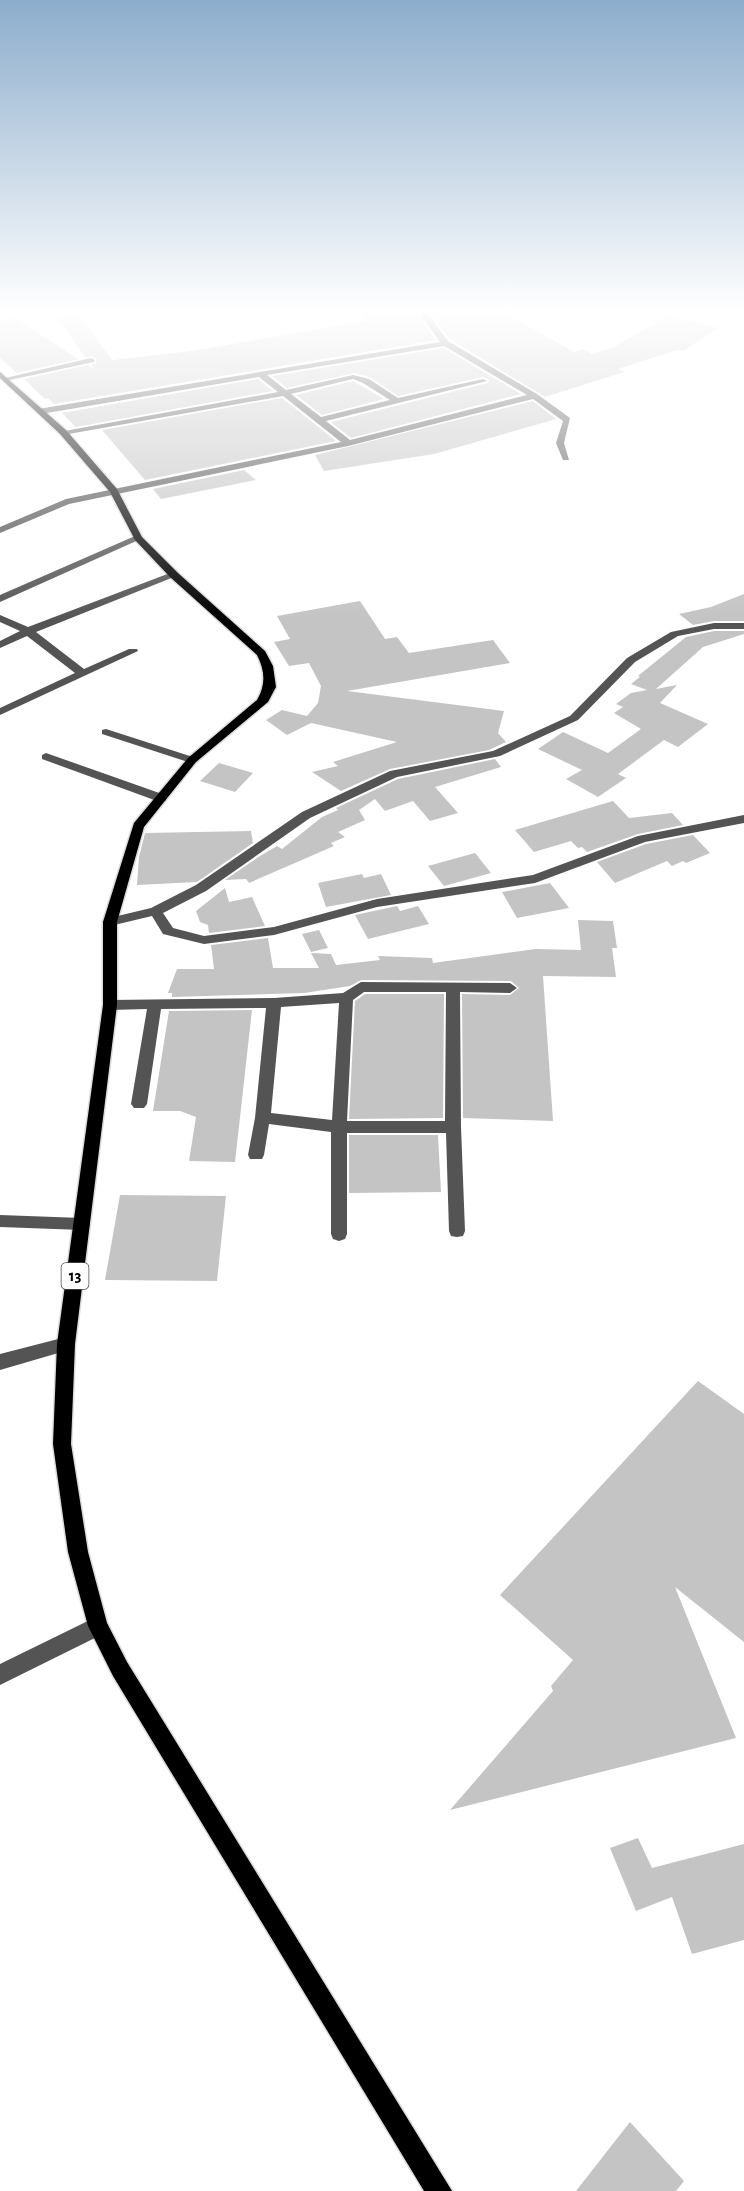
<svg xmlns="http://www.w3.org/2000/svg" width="744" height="2191" font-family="'Alegreya Sans',sans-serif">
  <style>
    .building { fill: #c4c4c4 }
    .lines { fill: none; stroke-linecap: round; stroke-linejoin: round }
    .major-casing { stroke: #dbdbdb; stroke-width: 3 }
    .minor { fill: #545454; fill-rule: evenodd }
    .major { fill: #000; fill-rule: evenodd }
    .labels { text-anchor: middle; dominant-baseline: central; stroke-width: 6; stroke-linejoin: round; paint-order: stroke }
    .shield { fill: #fff; stroke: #4c4c4c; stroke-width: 1.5 }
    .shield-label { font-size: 16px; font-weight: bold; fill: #000 }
  </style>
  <rect width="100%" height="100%" fill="#fff"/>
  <path class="building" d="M360,313H417L436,340L54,404L48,398L45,399L24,379L88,365L94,369L91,365L96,363L97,359L92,356L85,357L58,318L79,315L112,360L192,351L366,321Z
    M430,313H505L574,352L583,349L592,354L612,348L669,316L719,328L683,351L677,350L618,369L624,372L545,397L450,339Z
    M13,317L78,359L17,373L0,358V320Z
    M444,348L521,394L351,438L331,422L488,383L489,380L483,377L398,396L370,377L354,373L287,388L272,376Z
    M258,379L273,391L76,427L62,413Z
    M353,381L384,399L322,415L296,395Z
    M282,398L336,441L145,480L102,430Z
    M533,401L556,419L434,454L324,471L315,455Z
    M244,470L256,480L161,499L153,489Z
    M744,594V621H714L693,625L679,614L711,607Z
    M360,601L385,639L397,637L409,653L493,640L510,663L347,691L504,711L498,733L506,742L489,750L390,769L341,791L312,772L338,766L333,762L397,742L311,723L287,735L266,720L282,710L307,716L318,703L321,686L309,663L289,666L274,642L290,639L277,616Z
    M714,631H744V634L703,647L656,689L677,685L660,703L708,724L678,747L664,740L618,774L626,778L598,797L566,779L582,770L538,749L563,732L608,753L641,729L614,713L623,707L616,704L631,693L647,690L631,684L640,677L638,676L686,637Z
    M495,759L501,767L435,787L458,813L430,821L413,801L385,811L375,799L359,810L365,820L338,832L345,837L331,843L334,846L249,883L246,879L225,880L260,856L277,846L282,849L322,817L338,810L336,808L398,779Z
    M219,763L253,773L235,792L200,781Z
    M613,801L629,818L672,813L683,825L638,834L587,852L582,847L578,848L571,841L534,852L515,830Z
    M251,831L253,843L197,882L137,885L139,857L145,833Z
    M693,835L710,853L686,863L683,861L672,866L667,861L615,883L597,862L646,844Z
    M475,853L491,873L444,886L428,866Z
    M362,874L364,878L381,874L391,895L326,907L318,883Z
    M550,883L569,908L517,918L502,892Z
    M225,888L229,902L252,897L265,926L209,933L208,925L200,922L196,911Z
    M397,906L400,911L418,906L429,924L368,939L355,915Z
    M578,920L613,921L617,948H612L616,977L543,976L553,1121L463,1118L462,994L510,995L519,988L511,981L361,980L350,986L304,993L172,997V993H168L177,969H214L211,945L268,938L273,968H319L311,953L331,954L336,965L380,960L378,956L432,958L433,963L536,949L581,950Z
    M319,930L328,948L311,952L302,934Z
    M365,994H444L443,1118L349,1119L355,1001Z
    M252,1010L235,1162L189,1161L196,1117L180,1111H153L169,1011Z
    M349,1135H438L441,1192L349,1193Z
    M120,1195L226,1196L217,1281L105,1280Z
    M698,1381L744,1414V1642L675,1587L736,1738L450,1810L553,1691L551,1686L573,1660L500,1595Z
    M638,1838L652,1868L744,1844V1940L692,1954L672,1897L636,1911L610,1848Z
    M630,2122L684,2181L676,2191H576Z"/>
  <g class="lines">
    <g class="major-casing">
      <path id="major" d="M0,372L66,430L117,489L142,537L178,573L265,651L273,666L276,687L268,702L196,762L144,827L117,922V1005L75,1344L71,1444L88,1552L107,1623L127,1662L452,2191H424L113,1676L88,1626L68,1552L53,1444L57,1344L103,1005V922L134,823L188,758L257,700C266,684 265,671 257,655L170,577L135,540L110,492L60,434L0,378Z"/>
    </g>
    <path class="minor" d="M419,313H427L448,341L537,394L570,418L564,443L569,460H563L556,443L563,421L533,399L348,446L69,504L0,533V527L66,499L341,442L283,396L63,435L59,432L278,392L259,377L41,414L38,413V409L440,342ZM444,346L527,395L350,440L326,421L487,381L483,379L398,398L369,379L353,375L286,390L267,375ZM353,379L363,383L390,400L321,417L291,394Z
      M91,358L95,360L94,362L5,381L1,379Z
      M135,536L143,538L0,602V595Z
      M170,573L179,575L36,632L84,669L129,649H137L138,651L0,715V708L75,673L27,636L0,648V641L20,631L0,622V615L28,627Z
      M714,623H744V629H714L678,636L635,662L578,720L500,756L397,777L310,818L206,891L163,913L173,928L204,936L274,927L377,899L533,875L638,836L744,815V823L645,842L535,883L377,907L274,935L204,944L163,934L152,916L110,926L103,922L105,919L151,908L196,885L302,812L390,771L493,751L570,716L627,658L671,632Z
      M106,729L196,758L198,760L192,764L188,762L102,734V730Z
      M46,753L165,795L167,798L165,801H157L42,759V755Z
      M361,982L510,983L517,988L510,993L460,992L461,1127L465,1231L463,1236L457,1237L451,1236L449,1231L446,1133H347V1234L345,1239L339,1241L333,1239L331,1234V1132L269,1124L264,1155L262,1159H250L248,1155L255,1118L266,1008L161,1009L147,1104L144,1108H134L131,1104L147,1009L110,1010L103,1005L110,1000L274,998L343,993ZM364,992H446L445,1121H347L353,1000ZM339,1003L332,1120L271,1113L281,1007Z
      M0,1215L82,1218L88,1219L90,1224L88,1229L82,1230L0,1227Z
      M66,1337L72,1339L75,1344L72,1349L0,1370V1354Z
      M98,1616L105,1619L108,1626L105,1633L0,1685V1664Z"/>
    <use href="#major" class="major"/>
  </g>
  <linearGradient id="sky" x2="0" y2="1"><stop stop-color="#8cadcc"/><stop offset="0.5" stop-color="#fff"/><stop offset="1" stop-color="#fff" stop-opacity="0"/></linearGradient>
  <rect width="744" height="620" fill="url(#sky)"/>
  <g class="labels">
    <rect class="shield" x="61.5" y="1263" width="27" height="26" rx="4.5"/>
    <g class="shield-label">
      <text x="75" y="1276">13</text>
    </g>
  </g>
</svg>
